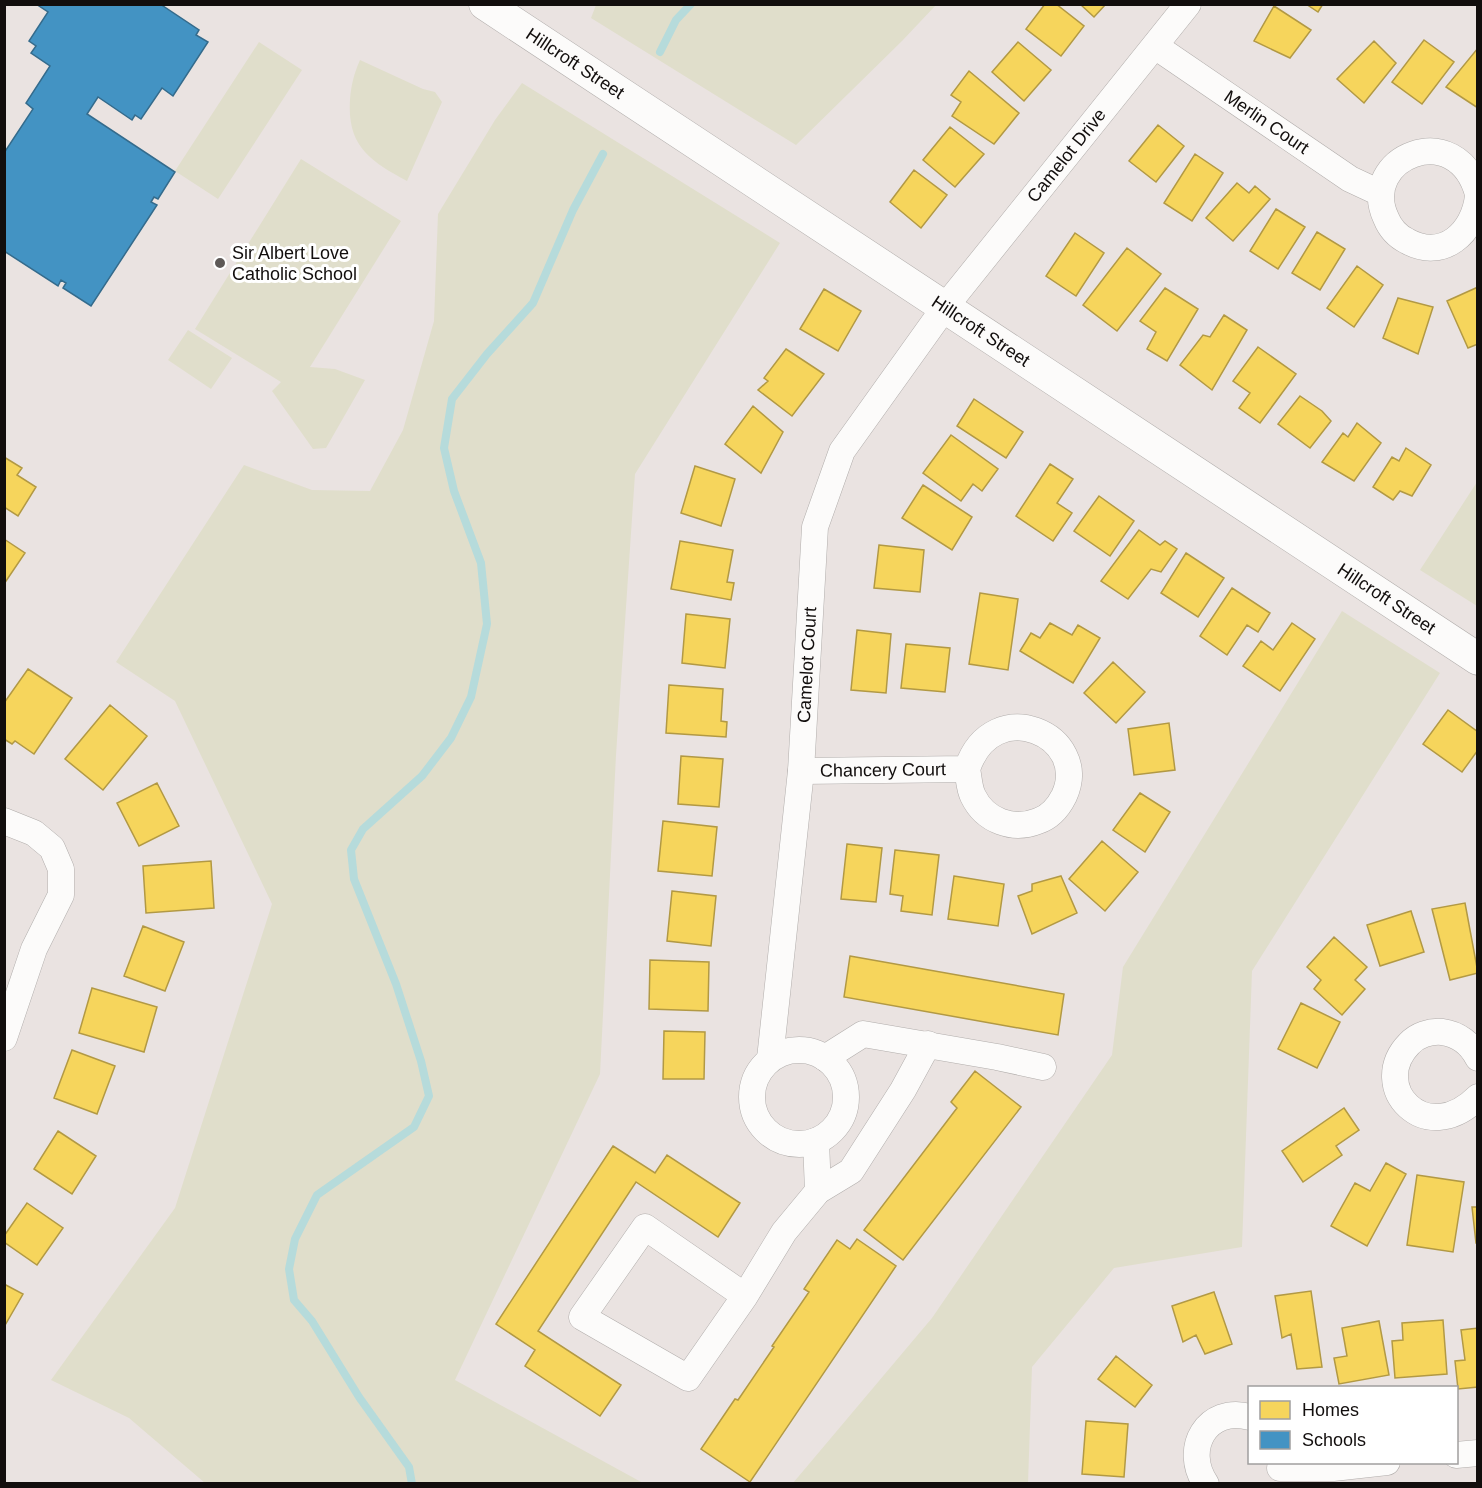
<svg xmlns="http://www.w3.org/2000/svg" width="1482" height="1488" font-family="Arial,sans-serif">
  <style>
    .green { fill: #e0decb }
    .homes { fill: #f6d55c; stroke: #b29944; stroke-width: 1.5 }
    .schools { fill: #4393c3; stroke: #346b8c; stroke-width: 1.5 }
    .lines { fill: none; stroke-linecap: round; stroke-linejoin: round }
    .stream { stroke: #b6dbdb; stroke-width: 8 }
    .minor-casing { stroke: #b1adab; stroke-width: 27 }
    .tertiary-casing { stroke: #b1adab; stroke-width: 33 }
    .minor { stroke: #fcfbfa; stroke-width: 26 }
    .tertiary { stroke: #fcfbfa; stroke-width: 32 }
    .poi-dot { fill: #5e5957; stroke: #fff; stroke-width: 2 }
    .labels { text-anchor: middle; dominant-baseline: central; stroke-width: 6; stroke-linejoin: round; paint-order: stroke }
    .street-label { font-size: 18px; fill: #120e0d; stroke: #fff }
    .poi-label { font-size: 18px; fill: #120e0d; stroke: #fff; text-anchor: start }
  </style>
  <rect width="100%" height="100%" fill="#eae3e1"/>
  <path class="green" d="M596,5V4L936,5L902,41L796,145L591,18Z
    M259,42L302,70L218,199L175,171Z
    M360,60L423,89L435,92L442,102L407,181C370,161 347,146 350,100C351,85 354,74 360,60Z
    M522,83L780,243L635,474L616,755L600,1074L455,1380L643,1483H205L129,1418L51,1380L175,1208L272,904L175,701L116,662L244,465L312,490L370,491L403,430L434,321L438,214L495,120Z
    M301,159L401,221L310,367L335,369L365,380L326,448L313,449L272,391L281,382L195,329Z
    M188,330L232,358L211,389L168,360Z
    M1477,482V606L1420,570Z
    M1342,611L1440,673L1252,971L1242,1247L1114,1268L1032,1367L1028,1483H793L932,1318L1112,1055L1123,967Z"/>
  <path class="homes" d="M1045,4H1056L1084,26L1061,56L1026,29Z
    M1080,4H1106L1094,17Z
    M1306,4H1323L1318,12Z
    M1274,6L1311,30L1290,58L1254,41Z
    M1424,40L1454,62L1422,104L1392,82Z
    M1374,41L1396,63L1364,103L1337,79Z
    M1018,42L1051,70L1024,101L992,72Z
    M1478,48V108L1446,87Z
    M969,71L1019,113L994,144L952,116L961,102L951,95Z
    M1158,125L1184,146L1156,182L1129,161Z
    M950,127L984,154L955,187L923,160Z
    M1195,154L1223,173L1192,221L1164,203Z
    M914,170L947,195L921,228L890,202Z
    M1237,183L1249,193L1255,186L1270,199L1233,241L1206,218Z
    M1276,209L1305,227L1278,269L1250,251Z
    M1317,232L1345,249L1320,290L1292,273Z
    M1075,233L1104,253L1076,296L1046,276Z
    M1127,248L1161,274L1117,331L1083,305Z
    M1357,266L1383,285L1354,327L1327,308Z
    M1478,287V344L1468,348L1447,301Z
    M1165,288L1198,309L1167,361L1147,349L1156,332L1140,321Z
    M824,289L861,311L838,351L800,329Z
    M1398,298L1433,307L1418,354L1383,338Z
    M1224,315L1247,330L1212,390L1180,365L1203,335L1210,337Z
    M1258,347L1296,374L1260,423L1239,408L1250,393L1233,381Z
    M786,349L824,374L792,416L758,390L768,381L764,378Z
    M1300,396L1322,411L1331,421L1310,448L1278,424Z
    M974,399L1023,432L1006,458L957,426Z
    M753,406L783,432L761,473L725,444Z
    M1357,423L1381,443L1354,481L1322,462L1343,433L1348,437Z
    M951,435L998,469L982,491L973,484L961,501L923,473Z
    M1406,448L1431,465L1412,496L1400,491L1393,500L1373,487L1392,457L1399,461Z
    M4,457L22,468L17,475L36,487L18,516L4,507Z
    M1050,464L1073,479L1057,503L1072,513L1053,541L1016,516Z
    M695,466L735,479L721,526L681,513Z
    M923,485L972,517L952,550L902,518Z
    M1099,496L1134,521L1110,556L1074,531Z
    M1139,530L1160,545L1165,541L1177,549L1161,572L1151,569L1128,599L1101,581Z
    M4,539L25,553L4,584Z
    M680,541L733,550L727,582L734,583L731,600L671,589Z
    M879,545L924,550L920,592L874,588Z
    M1186,553L1224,578L1198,617L1161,593Z
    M1232,588L1270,613L1258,632L1247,625L1227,655L1200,636Z
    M980,593L1018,599L1008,670L969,664Z
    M686,614L730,619L725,668L682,663Z
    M1050,623L1072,635L1078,625L1100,638L1073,683L1020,651L1031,633L1040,638Z
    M1292,623L1315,639L1280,691L1243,666L1261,641L1273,650Z
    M857,630L891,634L886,693L851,690Z
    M906,644L950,648L945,692L901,688Z
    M1113,662L1145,692L1116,723L1084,693Z
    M28,669L72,698L34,754L15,741L12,744L4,739V703Z
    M669,685L723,689L721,721L727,722L726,737L666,733Z
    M110,705L147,736L103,790L65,759Z
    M1448,710L1478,732V750L1462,772L1423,744Z
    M1169,723L1175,770L1134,775L1128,729Z
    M681,756L723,759L719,807L678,804Z
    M157,783L179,826L139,846L117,803Z
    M1140,793L1170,812L1145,852L1113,830Z
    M663,821L717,827L712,876L658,871Z
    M1102,841L1138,872L1105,911L1069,879Z
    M847,844L882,848L876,902L841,899Z
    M895,850L939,855L932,915L901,911L903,896L890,894Z
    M211,861L214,908L146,913L143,866Z
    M954,876L1004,884L998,926L948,919Z
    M1061,876L1077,913L1032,934L1018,896L1032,891V884Z
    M672,891L716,896L711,946L667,941Z
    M1465,903L1478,973L1450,980L1432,909Z
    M1411,911L1424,952L1380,966L1367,925Z
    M143,926L184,942L165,991L124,976Z
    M1334,937L1367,967L1355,980L1365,989L1342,1015L1314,989L1321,980L1307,967Z
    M850,956L1064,994L1058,1035L844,997Z
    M650,960L709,962L708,1011L649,1009Z
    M92,988L157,1007L144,1052L79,1033Z
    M1301,1003L1340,1022L1317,1068L1278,1049Z
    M664,1031L705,1032L704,1079H663Z
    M72,1050L115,1066L97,1114L54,1098Z
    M975,1071L1021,1107L903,1260L864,1230L957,1108L951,1102Z
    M1344,1108L1359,1130L1336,1146L1342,1155L1303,1182L1282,1151Z
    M58,1131L96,1156L72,1194L34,1169Z
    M613,1146L655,1173L667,1155L740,1203L718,1237L636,1182L538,1331L621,1385L600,1416L525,1366L535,1350L496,1324Z
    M1386,1163L1406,1174L1367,1246L1331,1226L1355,1183L1370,1191Z
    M1417,1175L1464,1182L1453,1252L1407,1245Z
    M27,1203L63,1228L37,1265L4,1242V1236Z
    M1472,1207H1478V1243H1476Z
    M857,1239L896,1266L750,1482L701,1449L735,1399L738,1400L774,1347L772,1346L809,1292L804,1289L837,1240L850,1249Z
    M4,1284L23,1294L4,1327Z
    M1311,1291L1322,1367L1297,1369L1291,1334L1282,1338L1275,1296Z
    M1214,1292L1232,1344L1205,1354L1196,1335L1183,1342L1172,1306Z
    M1443,1320L1447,1374L1395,1378L1392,1341L1403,1340L1402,1323Z
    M1379,1321L1389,1375L1339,1384L1334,1358L1347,1356L1342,1328Z
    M1478,1328V1387L1458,1389L1455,1361L1465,1360L1461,1330Z
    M1116,1356L1152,1385L1135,1407L1098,1379Z
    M1086,1421L1128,1424L1124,1477L1082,1474Z"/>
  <path class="schools" d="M36,4H160L199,30L196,35L208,42L173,96L162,88L141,119L135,115L132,120L98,97L87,114L175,172L158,199L154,197L151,202L157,205L91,306L63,288L66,283L61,280L58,286L4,251V153L33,109L26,103L50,66L31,53L36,46L29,41L48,12Z"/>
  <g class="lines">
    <path class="stream" d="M660,52L676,20L691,4
      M412,1484L409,1467L359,1397L312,1321L294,1300L289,1269L295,1239L317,1195L414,1127L429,1096L421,1061L396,984L354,879L351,850L363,829L422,776L451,738L471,697L487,624L481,563L454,491L444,448L452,399L487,354L533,303L573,210L603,154"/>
    <g class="minor-casing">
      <g id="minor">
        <path id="s1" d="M1155,46L1350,179L1380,193"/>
        <path d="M1478,194C1457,116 1358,158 1386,218C1390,228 1397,236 1407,241C1443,261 1474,233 1478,196"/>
        <path id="s2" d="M801,771L967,769C993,691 1092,736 1064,796C1058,808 1050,817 1038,821C1013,831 985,821 973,796C969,788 969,778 967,769"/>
        <path d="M4,821L34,833L52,848L61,869V895L34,949L4,1038"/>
        <circle cx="799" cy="1097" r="47"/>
        <path d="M825,1058L863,1034L997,1057L1043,1067"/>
        <path d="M1478,1058C1471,1044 1458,1034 1442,1032C1430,1031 1417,1035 1409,1044C1368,1086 1425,1150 1478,1097"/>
        <path id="s3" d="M770,1059L801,771L815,527L842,451L945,307L1188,4"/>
        <path d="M816,1141L818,1191"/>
        <path d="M745,1296L645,1227L582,1317L688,1378L745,1296L784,1232L818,1191L851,1171L903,1090L928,1044"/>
        <path d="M1456,1455L1478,1453"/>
        <path d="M1280,1468H1333L1387,1462"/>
        <path d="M1206,1484C1182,1449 1207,1405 1250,1417"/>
      </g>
    </g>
    <g class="tertiary-casing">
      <g id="tertiary">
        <path id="s4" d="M485,4L1478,659"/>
      </g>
    </g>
    <use href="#minor" class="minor"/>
    <use href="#tertiary" class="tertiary"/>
  </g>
  <circle class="poi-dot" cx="220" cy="263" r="6"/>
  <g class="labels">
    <g class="street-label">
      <text stroke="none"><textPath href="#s4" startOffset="108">Hillcroft Street</textPath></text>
      <text stroke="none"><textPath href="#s1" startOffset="135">Merlin Court</textPath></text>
      <text stroke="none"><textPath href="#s3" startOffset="986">Camelot Drive</textPath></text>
      <text stroke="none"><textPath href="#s4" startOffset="594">Hillcroft Street</textPath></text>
      <text stroke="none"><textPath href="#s4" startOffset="1080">Hillcroft Street</textPath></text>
      <text stroke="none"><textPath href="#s3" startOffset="396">Camelot Court</textPath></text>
      <text stroke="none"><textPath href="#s2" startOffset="82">Chancery Court</textPath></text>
    </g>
    <g class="poi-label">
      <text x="232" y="253">Sir Albert Love<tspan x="232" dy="21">Catholic School</tspan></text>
    </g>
  </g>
  <rect width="1482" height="1488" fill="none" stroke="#120e0d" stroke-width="12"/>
  <rect x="1248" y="1386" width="210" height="78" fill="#ffffff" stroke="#a09f9e" stroke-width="1.5"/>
  <rect x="1260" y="1401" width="30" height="18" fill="#f6d55c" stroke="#a09f9e" stroke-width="1.5"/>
  <text x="1302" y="1416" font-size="18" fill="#120e0d">Homes</text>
  <rect x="1260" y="1431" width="30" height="18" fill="#4393c3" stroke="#a09f9e" stroke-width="1.5"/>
  <text x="1302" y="1446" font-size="18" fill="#120e0d">Schools</text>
</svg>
